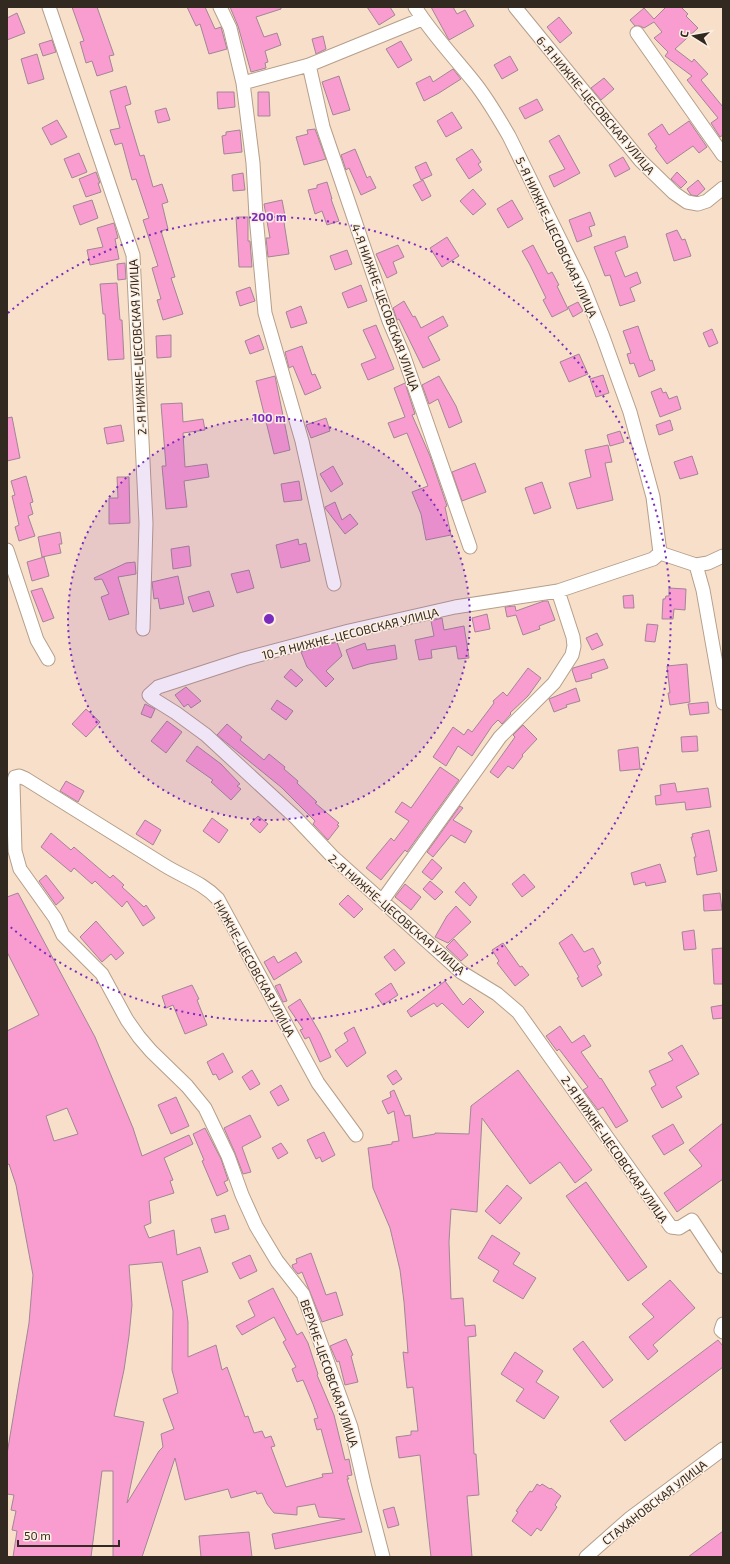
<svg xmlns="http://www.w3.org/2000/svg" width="730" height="1564" font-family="'Exo 2',sans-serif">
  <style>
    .building { fill: #f99cd0; stroke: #a28695; fill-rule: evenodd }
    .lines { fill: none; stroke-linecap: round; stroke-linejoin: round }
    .street-casing { stroke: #b59f8a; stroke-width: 15 }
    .street { stroke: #fff; stroke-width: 13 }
    .ring { fill: none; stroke: #7b2cbf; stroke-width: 2; stroke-dasharray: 2 4 }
    .labels { text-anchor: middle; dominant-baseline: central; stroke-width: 3; stroke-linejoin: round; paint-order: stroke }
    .street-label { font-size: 12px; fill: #322920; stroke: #fdefe1 }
    .centre { fill: #7b2cbf; stroke: #fdefe1; stroke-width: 2 }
    .ring-label { font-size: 12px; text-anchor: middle; font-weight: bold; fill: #7b2cbf; stroke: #fdefe1; stroke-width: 3; stroke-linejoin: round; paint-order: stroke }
  </style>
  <rect width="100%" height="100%" fill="#f8dfc9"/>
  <path class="building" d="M72,7H97L114,55L109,56L113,71L97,76L92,61L86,63L80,42L84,41Z
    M187,7H205L215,29L221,27L227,49L209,54L200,24L196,26Z
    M230,7H281V9L256,17L264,37L277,33L281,45L265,51L268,62L265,63L266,68L251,72L238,26Z
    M367,7H390L395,15L379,25Z
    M431,7H453L457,14L465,10L474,26L449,40Z
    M666,7H681L688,14L686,16L698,28L675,49L692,62L694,59L708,74L701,80L723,107V135L720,137L711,123L718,118L687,80L692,76L665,56L668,52L654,38L662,32L654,22L644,28L640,26H635L630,20L644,8L654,19Z
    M17,13L25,33L7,40V18Z
    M559,17L572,33L560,43L547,27Z
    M323,36L326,49L316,54L312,39Z
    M52,40L56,52L43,56L39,44Z
    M401,41L412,60L398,68L386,49Z
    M37,54L44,79L28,84L21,59Z
    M510,56L518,70L502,79L494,65Z
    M453,69L461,79L439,93L424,101L416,83L430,76L433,82Z
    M339,76L350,110L333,115L322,82Z
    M604,78L614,89L601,100L591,88Z
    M126,86L131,104L125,106L140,156L144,155L153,187L162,184L168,202L162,204L168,229L161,231L175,277L171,278L183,314L163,320L157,300L161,299L152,268L158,266L143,220L149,218L136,179L132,180L122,143L115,145L110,130L120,128L110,91Z
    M217,92H234L235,107L218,109Z
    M258,92H269L270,116H258Z
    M537,99L543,110L525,119L519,108Z
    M166,108L170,120L158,123L155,111Z
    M452,112L462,128L446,137L437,121Z
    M57,120L67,137L51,145L42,128Z
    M689,121L707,147L699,153L693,146L667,164L655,148L657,147L648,134L662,124L669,135Z
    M315,129L326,159L304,165L296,137L308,134L307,130Z
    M240,130L242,152L224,154L222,136L226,135V132Z
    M559,135L580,173L554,187L549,176L565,169L549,141Z
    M355,149L367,178L370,176L376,188L361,195L349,168L346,170L341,155Z
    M472,149L481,162L478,164L482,170L469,179L456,159Z
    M79,153L87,172L72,178L64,159Z
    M623,157L630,169L615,177L609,165Z
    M426,162L432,175L421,180L415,167Z
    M96,172L100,183H98L101,192L86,197L79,179Z
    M677,172L687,182L681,188L671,179Z
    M243,173L245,190L233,191L232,175Z
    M423,180L431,196L422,201L413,185Z
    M698,180L705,189L697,196L691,195L687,189Z
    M327,182L332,199H331L339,221L327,225L322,211L315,214L308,190L317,188V185Z
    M473,189L486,204L473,215L460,201Z
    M92,200L98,218L80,225L73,206Z
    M282,200L285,216H283L289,254L268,257L266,238H270L264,204Z
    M512,200L523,219L508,228L497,209Z
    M590,212L595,225L589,227L592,236L577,242L569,220Z
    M236,217H248V241H250L252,267H239Z
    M114,223L118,238L115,239L119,259L90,265L87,250L103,247L97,228Z
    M677,230L682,240L685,239L691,256L674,261L666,234Z
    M625,236L628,247L615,252L625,277L637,272L641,283L630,288L635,301L620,306L610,275L605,276L594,247Z
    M447,237L459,256L442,267L430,248Z
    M398,245L404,257L393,262L397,273L387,278L376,254Z
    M533,245L548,274L552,272L559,285L557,286L568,309L552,317L543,300L546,298L530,265L522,251Z
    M347,250L352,264L335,270L330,256Z
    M125,263L126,279L118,280L117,264Z
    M117,283L120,320H122L124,359L108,360L105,314H103L100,284Z
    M361,285L367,301L348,308L342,293Z
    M250,287L255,301L240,306L236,292Z
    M404,301L413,317L415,316L421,328L443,316L448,326L428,337L440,360L423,368L399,319L397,320L393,308Z
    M578,302L583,311L573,317L568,307Z
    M301,306L307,323L291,328L286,312Z
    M376,325L394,369L368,380L361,364L376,358L363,330Z
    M638,326L650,361L652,360L655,370L639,377L634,363L630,364L627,354L631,353L623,331Z
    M712,329L718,343L709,347L703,333Z
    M171,335V357L157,358L156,336Z
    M259,335L264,349L250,354L245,341Z
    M302,346L312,375L315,374L321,388L305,395L293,366L289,368L285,352Z
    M579,354L588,374L569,382L560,362Z
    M603,375L609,393L596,397L590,379Z
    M275,376L290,450L274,454L256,381Z
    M439,376L456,406L462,422L449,428L438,399L429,404L422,385Z
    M405,383L415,414L412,415L430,456L447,506L445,507L451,535L426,540L421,514L412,492L428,486L407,433L394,438L388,423L405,417L394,388Z
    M661,388L663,393L666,392L669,399L677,396L681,409L660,417L651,392Z
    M182,403L183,422L203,419L205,430L183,433L185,467L207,464L209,477L184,481L187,507L166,509L162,466H166L161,404Z
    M12,417L20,458L7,461V418Z
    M326,418L330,431L311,438L306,425Z
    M670,420L673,430L659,435L656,425Z
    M121,425L124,441L107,444L104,428Z
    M620,431L624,442L610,446L607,435Z
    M608,445L612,462L605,463L613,500L577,509L569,483L591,477L585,450Z
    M692,456L698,474L680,479L674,462Z
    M475,463L486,492L462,501L452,472Z
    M333,466L343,484L331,492L320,474Z
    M26,476L33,502L30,503L33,514L28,516L35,536L19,541L15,527L19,525L12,496L15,495L11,481Z
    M117,477H129L130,523L109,524V498H118Z
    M299,481L302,500L284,502L281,484Z
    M542,482L551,508L534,514L525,488Z
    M335,502L342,520L350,514L358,524L345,534L325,508V507Z
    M60,532L62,544H59L61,553L42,557L38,537Z
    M298,539L299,545L306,543L310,561L281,568L276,545Z
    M189,546L191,566L173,569L171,549Z
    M44,557L49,576L32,581L27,562Z
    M135,562L136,574L118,577L129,614L109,620L101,597L109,594L102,579L95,580L94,578L126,563Z
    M249,570L254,588L237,593L231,574Z
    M178,576L184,604L160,609L158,598L154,599L152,582Z
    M42,588L54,618L43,622L31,591Z
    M669,588L686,589L685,610L674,609L673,619H662L663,599H665L666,596H669Z
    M209,591L214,606L193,612L188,597Z
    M633,595L634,608H624L623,596Z
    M544,601H548L555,620L539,626L540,629L523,635L516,615L507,617L505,607L515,606L516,611Z
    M487,614L490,629L475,632L472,618Z
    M442,618L444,630L464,626L469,658L458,659L456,646L431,650L432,658L419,660L415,640L434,636L431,621Z
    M647,624L658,625L655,642L645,641Z
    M597,633L603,645L592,650L586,638Z
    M337,642L342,656L326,671L334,679L326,687L307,667L301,652Z
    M365,643L367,650L395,645L397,659L369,664L353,669L346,650Z
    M604,659L608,668L591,674L592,678L576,682L572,670L573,668Z
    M687,664L690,702L670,705L668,693H670L667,666Z
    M528,668L541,678L528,696L510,713L511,714L502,724L498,720L492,726L472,756L458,746L446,766L433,757L453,727L464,735L468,729L472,732L494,703L493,701L503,692L507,696Z
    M291,669L303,680L296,687L284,677Z
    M186,687L201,701L191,708L188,704L184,707L175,695Z
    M576,688L580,701L566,705L567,707L554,712L549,699Z
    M277,700L293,711L286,720L271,709Z
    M708,702L709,713L690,715L688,704Z
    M145,704L155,709L151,718L141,714Z
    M86,709L100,722L86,737L72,724Z
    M167,721L182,732L166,753L151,741Z
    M227,724L242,737L240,740L264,760L269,754L285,767L284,769L298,781L297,783L317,802L315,803L339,823L337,825L339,826L328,840L313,824L315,821L281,787L217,735Z
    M523,725L537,739L522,755L523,756L513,769L508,766L498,778L490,772L515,737L513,735Z
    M697,736L698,751L682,752L681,737Z
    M197,746L221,764L240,784L237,786L241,789L231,800L211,782L213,780L186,761Z
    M638,747L640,769L620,771L618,750Z
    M440,767L459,780L407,852L405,850L381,880L366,868L391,838L394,841L409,821L395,812L402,802L411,808Z
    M66,781L84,791L78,802L60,791Z
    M675,783L677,792L708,788L711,807L686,810L685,802L656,805L655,796L661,795L660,785Z
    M460,806L463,808L453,820L472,831L465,843L451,835L433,857L427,852Z
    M258,816L268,824L260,833L250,824Z
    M212,818L228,830L219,843L203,831Z
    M145,820L161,830L153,845L136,834Z
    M709,830L717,871L697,875L694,857H696L691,837H693L692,834Z
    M51,833L71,850L74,847L110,878L113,875L124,885L122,887L144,907L146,905L155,918L143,926L127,901L122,907L95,881L92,884L74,868L71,872L41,847Z
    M432,859L442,868L432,880L422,872Z
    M660,864L666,882L646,886L645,882L634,885L631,873Z
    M524,874L535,887L522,897L512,884Z
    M46,875L64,898L56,905L39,881Z
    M430,881L443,892L435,900L423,889Z
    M464,882L477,897L470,906L455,892Z
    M405,884L421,897L411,910L395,897Z
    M18,893L95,1037L133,1128L142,1156L189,1135L193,1144L164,1158L173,1180L170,1181L174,1193L149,1201L151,1223L144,1226L149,1238L174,1230L177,1255L200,1247L208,1272L182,1281L188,1322V1357L216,1345L222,1370L227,1367L245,1417L248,1416L254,1433L262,1431L265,1438L271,1436L275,1446L271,1447L286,1487L323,1477L322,1474L333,1473L321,1429L317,1430L314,1419L318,1418L313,1404L303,1380L297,1382L292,1369L296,1367L283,1342L286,1340L274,1317L242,1335L236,1326L255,1316L248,1301L273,1288L297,1335L302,1332L308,1343L318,1374L317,1375L334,1415L345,1460L349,1459L352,1475L347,1476L349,1479H347L362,1532L275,1549L272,1534L345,1519L319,1517L315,1504L297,1507V1515L274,1513L267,1504L262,1493L257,1494L256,1491L231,1498L228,1489L185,1500L175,1458L142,1557H113V1471H102L91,1557H13L17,1531L12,1530L16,1511L11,1510L14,1495L7,1494V1454L29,1323L33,1275L16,1185L9,1164L7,1165V1031L39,1015L7,952V897ZM67,1108L78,1134L54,1141L46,1116ZM162,1262L173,1311L172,1370L178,1393L163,1399L174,1429L161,1434L163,1447L159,1451L127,1503L144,1422L114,1416L124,1370L129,1336L132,1305L129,1265Z
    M720,893L722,910L704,911L703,895Z
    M348,895L363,909L354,918L339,904Z
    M456,906L471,922L448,943L435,937L447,916Z
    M96,921L124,953L116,960L111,954L102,962L80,937Z
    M694,930L696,949L684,950L682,932Z
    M572,934L584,952L593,948L601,963L597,966L602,975L582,987L577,978L579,977L559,943Z
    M454,939L468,955L461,961L446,947Z
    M503,943L520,967L522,966L529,975L515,986L497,963L499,961L492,950Z
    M723,948V984H714L712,949Z
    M394,949L405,963L395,971L384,957Z
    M296,952L302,962L274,980L264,962L274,956L278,963Z
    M445,981L463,1005L470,998L484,1012L468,1028L442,1003L437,1007L434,1003L411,1017L407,1011Z
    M391,983L398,995L383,1005L375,994Z
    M280,984L287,1001L283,1002L275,986Z
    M192,985L199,999L197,1000L207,1025L185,1034L173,1005L166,1008L162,996Z
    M300,999L320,1033L331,1057L320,1062L309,1037L305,1039L300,1030L303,1029L288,1007Z
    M723,1005V1018L713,1019L711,1007Z
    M560,1026L572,1043L584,1035L591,1046L581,1052L600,1079L601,1078L628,1121L616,1128L603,1107L598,1110L583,1090L588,1087L559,1049L557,1051L546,1036Z
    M354,1027L366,1053L347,1067L335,1050L348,1041L344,1033Z
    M682,1045L699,1074L676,1087L682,1097L662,1108L651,1088L656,1085L649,1071L673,1060L668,1053Z
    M223,1053L233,1072L219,1080L216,1074L213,1075L207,1062Z
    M252,1070L260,1084L250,1090L242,1077Z
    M396,1070L402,1079L393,1085L387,1076Z
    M518,1070L592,1170L575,1183L560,1162L530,1184L482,1118L477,1212L451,1209L449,1242L451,1299L463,1298L465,1326L475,1325L476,1336L468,1337L474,1454H476L479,1495L467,1496L472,1557H431L420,1455L399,1458L396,1437L411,1435V1431H418L413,1387L407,1388L403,1352L408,1353L404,1302L400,1270L390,1228L373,1188L368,1148L392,1144V1142L399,1141L394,1111L388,1114L382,1101L391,1097L390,1092L394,1090L405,1116L410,1115L413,1138L435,1134V1133L469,1134L471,1106Z
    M281,1085L289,1100L278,1106L270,1092Z
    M176,1097L189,1126L171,1134L158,1105Z
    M250,1115L261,1137L242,1147L251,1172L243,1174L235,1153L224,1128Z
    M723,1123V1179L677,1212L664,1193L702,1166L689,1150Z
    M673,1124L684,1143L664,1155L652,1136Z
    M205,1128L221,1159L228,1180L224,1182L228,1191L217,1196L202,1161L204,1160L193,1134Z
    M324,1132L335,1155L322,1162L320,1157L316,1159L307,1140Z
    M281,1143L288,1153L278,1159L272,1148Z
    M586,1182L647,1267L628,1281L566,1196Z
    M507,1185L522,1198L500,1224L485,1211Z
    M225,1215L229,1229L215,1233L211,1219Z
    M492,1235L520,1253L513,1264L536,1278L523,1299L493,1281L499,1271L478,1258Z
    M311,1253L326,1295L336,1292L343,1315L322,1322L302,1272L298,1274L293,1268L292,1265L297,1263L296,1259Z
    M250,1255L257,1271L240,1279L232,1263Z
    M670,1280L695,1308L653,1345L658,1351L648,1360L629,1337L654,1317L642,1304Z
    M346,1339L353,1355L351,1356L358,1382L345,1385L339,1361L337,1362L330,1346Z
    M718,1340L723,1346V1367L625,1441L610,1421Z
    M583,1341L613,1380L603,1388L573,1349Z
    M515,1352L543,1371L536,1382L559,1397L544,1419L516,1401L524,1389L501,1374Z
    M537,1484L540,1486L542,1484L550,1489L551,1488L561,1496L555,1505L557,1507L541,1531L537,1528L531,1536L512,1521L518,1512L516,1511L530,1491L532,1492Z
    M394,1507L399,1525L388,1528L383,1510Z
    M723,1531V1557H688Z
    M249,1532L252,1557H201L199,1536Z"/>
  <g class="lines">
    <g class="street-casing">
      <path id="street" d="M49,7L133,255L146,523L143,629
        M220,7L230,28L243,83L253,163L256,216L265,313L302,441L334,584
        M415,7C432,34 454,57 474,82C487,98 498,117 509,136L582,284L603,337L630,412L653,497L660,553
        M515,7L640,160L674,193L687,202L698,204L707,201L723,188
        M637,33L723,155
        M309,65L323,127L389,321L403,354L470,547
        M243,83L309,65L422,19
        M7,550L37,640L48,659
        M660,553L653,559L558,591L455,607L349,631L244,659L158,687L149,695L152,698L176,713L206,735L296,818L332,856L461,972L497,994L518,1012L671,1227L679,1228L692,1220L723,1267
        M660,553L696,565L703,590L723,703
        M696,565L708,563L723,556
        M382,901L500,737L554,683L572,655L574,646L573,637L558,591
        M356,1135L318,1083L218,899C202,882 183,877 164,865C118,836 72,808 26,779L19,776L15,777L13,784L15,851L20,869L55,918L63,935L102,974L127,1020L139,1037L151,1051L187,1086L205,1108L228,1156L242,1195L256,1226L277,1261L303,1294L351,1427L365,1488L383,1557
        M723,1324L721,1330L723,1332
        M586,1557L629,1519L723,1449"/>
    </g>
    <use href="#street" class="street"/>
  </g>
  <circle cx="269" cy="619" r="201" fill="#7b2cbf" fill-opacity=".12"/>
  <g class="ring">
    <circle cx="269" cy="619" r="201"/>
    <path d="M8 313A402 402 0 1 1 8 925"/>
  </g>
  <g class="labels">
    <g class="street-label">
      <text transform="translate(596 105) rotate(50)">6-Я НИЖНЕ-ЦЕСОВСКАЯ УЛИЦА</text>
      <text transform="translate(557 237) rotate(65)">5-Я НИЖНЕ-ЦЕСОВСКАЯ УЛИЦА</text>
      <text transform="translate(386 307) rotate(70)">4-Я НИЖНЕ-ЦЕСОВСКАЯ УЛИЦА</text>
      <text transform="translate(137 347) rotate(-93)">2-Я НИЖНЕ-ЦЕСОВСКАЯ УЛИЦА</text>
      <text transform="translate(350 633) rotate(-14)">10-Я НИЖНЕ-ЦЕСОВСКАЯ УЛИЦА</text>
      <text transform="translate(397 914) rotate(41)">2-Я НИЖНЕ-ЦЕСОВСКАЯ УЛИЦА</text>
      <text transform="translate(255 968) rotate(61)">НИЖНЕ-ЦЕСОВСКАЯ УЛИЦА</text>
      <text transform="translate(615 1149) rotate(55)">2-Я НИЖНЕ-ЦЕСОВСКАЯ УЛИЦА</text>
      <text transform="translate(330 1373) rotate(71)">ВЕРХНЕ-ЦЕСОВСКАЯ УЛИЦА</text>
      <text transform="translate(654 1502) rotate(-38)">СТАХАНОВСКАЯ УЛИЦА</text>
    </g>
  </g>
  <circle cx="269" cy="619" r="6" class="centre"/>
  <g class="ring-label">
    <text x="269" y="221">200 m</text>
    <text x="269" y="422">100 m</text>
  </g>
  <rect width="730" height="1564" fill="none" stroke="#322920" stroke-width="16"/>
  <g transform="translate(694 36) rotate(281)" stroke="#fdefe1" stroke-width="3" paint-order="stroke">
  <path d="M0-3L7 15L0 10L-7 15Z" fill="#322920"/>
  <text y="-6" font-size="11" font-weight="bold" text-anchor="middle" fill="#322920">С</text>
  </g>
  <path d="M18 1540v6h101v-6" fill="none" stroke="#322920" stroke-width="2"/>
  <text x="24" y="1540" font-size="12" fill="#322920" stroke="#fdefe1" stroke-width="3" paint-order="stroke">50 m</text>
</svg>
